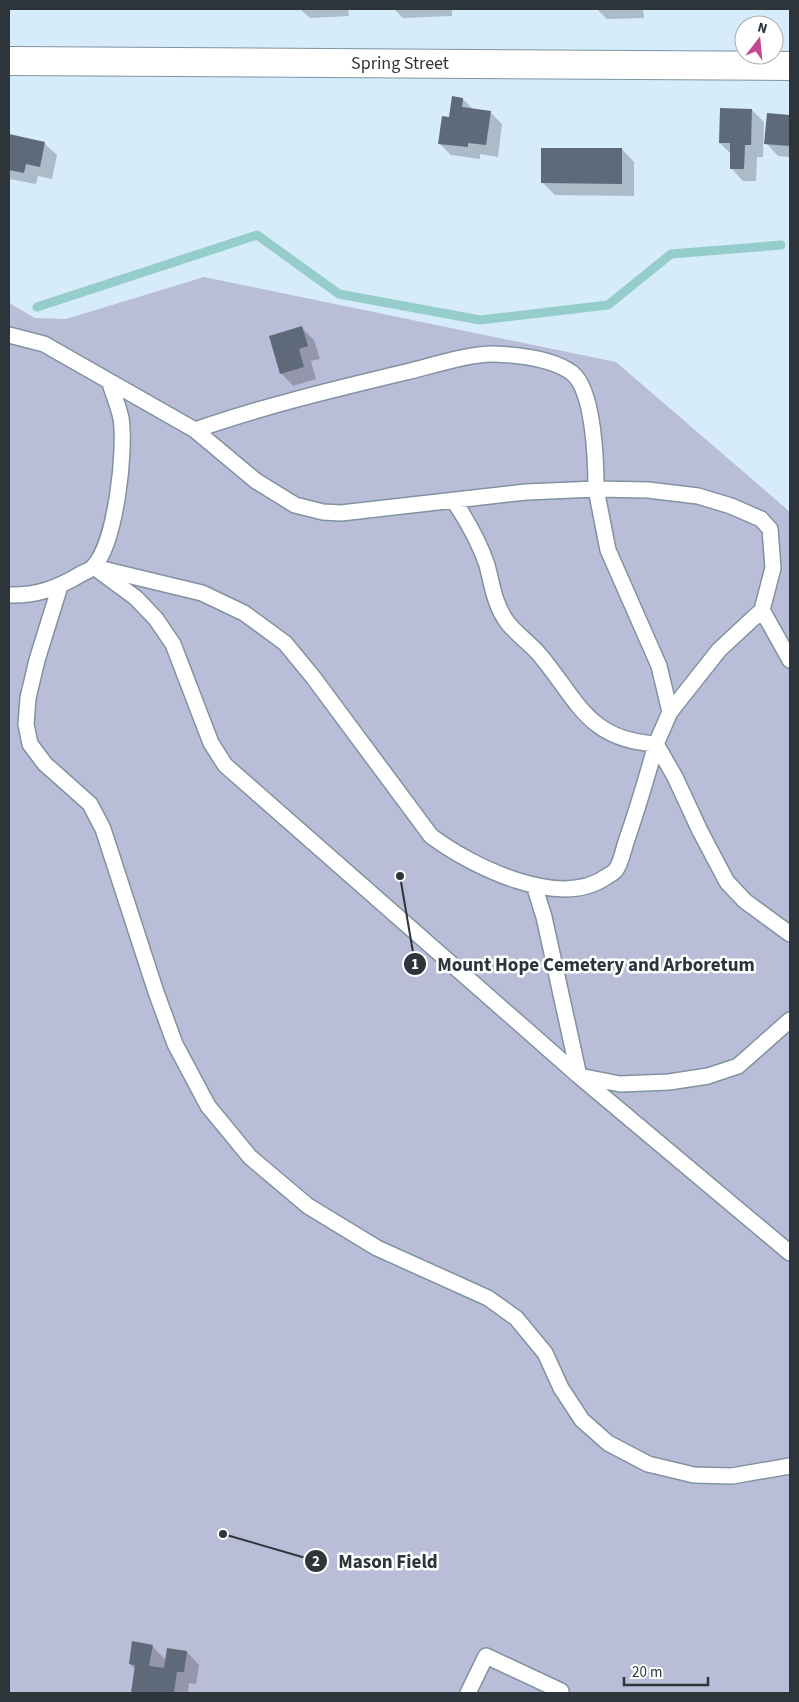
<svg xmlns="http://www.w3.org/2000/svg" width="799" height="1702" font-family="'Source Sans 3',sans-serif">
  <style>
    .green { fill: #babdd8 }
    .shadow { fill: #0003 }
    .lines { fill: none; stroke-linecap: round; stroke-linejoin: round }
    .stream { stroke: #95cdcb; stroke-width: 9 }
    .building { fill: #5e6979 }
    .lane-casing { stroke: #7f93a0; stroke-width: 18 }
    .street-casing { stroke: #7f93a0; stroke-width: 30 }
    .lane { stroke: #fff; stroke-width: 15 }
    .street { stroke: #fff; stroke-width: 28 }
    .labels { text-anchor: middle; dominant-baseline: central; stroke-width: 5; stroke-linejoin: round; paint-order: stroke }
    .street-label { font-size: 18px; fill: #2d353a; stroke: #fff }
    .leader { fill: none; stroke: #2d353a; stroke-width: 2 }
    .callout-dot { fill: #2d353a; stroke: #fff; stroke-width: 2 }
    .mark-label { font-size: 15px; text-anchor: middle; font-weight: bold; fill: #fff }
    .callout-label { font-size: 19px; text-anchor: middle; font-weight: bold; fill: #2d353a; stroke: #fff; stroke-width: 5; stroke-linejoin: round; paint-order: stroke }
  </style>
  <rect width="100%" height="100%" fill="#d6ecfa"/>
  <path class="green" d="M204,277L616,362L790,512V1693H9V303L35,318L66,319Z"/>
  <path class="shadow" d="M300,9H348L349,16L310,18Z
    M394,9H452V16L403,18Z
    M597,9H643L644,18L607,19Z
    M463,99L474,110L490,112L502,124L498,157L480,154V159L451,155L439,143L450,118Z
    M752,110L764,122L763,157H757L756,181H743L731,168V154L720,143Z
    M768,114L790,116V157L778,156L766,143Z
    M9,136L44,143L57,155L52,179L38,176L36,184L9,179Z
    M622,149L634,162V196L555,195L543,183Z
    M302,328L314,340L320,359L311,361L316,379L293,386L281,373Z
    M152,1646L166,1660L187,1652L199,1665L196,1684L189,1683L188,1693H133L136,1670L130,1664Z"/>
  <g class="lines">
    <path class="stream" d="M37,307L257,235L339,294L480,320L608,305L671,254L781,245"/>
  </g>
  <path class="building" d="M452,96L463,98L462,107L491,111L486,145L468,143V147L438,144L442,116L449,117Z
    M720,108L752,109L751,145H745L744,169H730V143H719Z
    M767,113L790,115V146L764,144Z
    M9,134L45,142L40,167L26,164L24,173L9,170Z
    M541,148H622V184L541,183Z
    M302,326L308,346L299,349L304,367L280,374L269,336Z
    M132,1641L153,1645L149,1666L164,1668L167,1648L187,1651L184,1672H177L174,1693H131L135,1665L129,1664Z"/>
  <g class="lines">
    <g class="lane-casing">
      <path id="lane" d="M9,335L44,344L195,430L256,481L295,505L323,512L341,513L526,492L596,489C596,462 594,390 572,373C552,358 518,355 495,354C471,353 431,366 406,372C335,389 264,406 195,430
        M454,501C468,522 479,541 487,565C492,584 494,602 505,619C513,632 529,642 539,654C578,700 587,740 656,744C647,777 637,810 626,842C623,851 621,864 615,871C613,873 609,875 606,877C559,910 471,866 431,836L313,677L285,643L244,613L202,593L94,567L136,598L156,619L173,644L211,743L225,765L579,1076L544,917L534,885
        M60,586L37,660L28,698L26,724L30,744L45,764L90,804L103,829L156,992L175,1044L208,1106L250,1157L308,1206L377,1248L488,1298L516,1318L545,1353L561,1388L582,1420L608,1443L648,1464L694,1475L732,1476L790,1466
        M9,595C36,596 58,588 81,574C85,572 91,570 94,566C116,542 126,450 121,418C118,405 113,393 109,381
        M762,610L790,660
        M670,712L659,666L608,550L596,489L648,490L698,496L731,506L761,519L770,529L773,568L762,610L719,650L670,712L656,744L675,777L700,831L727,882L745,901L790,934
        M790,1020L738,1066L708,1076L669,1082L620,1084L579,1076L790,1253
        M468,1693L486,1656L561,1691L560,1693"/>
    </g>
    <g class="street-casing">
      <path id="street" d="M9,61L790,66"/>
    </g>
    <use href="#lane" class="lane"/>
    <use href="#street" class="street"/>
  </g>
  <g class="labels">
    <g class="street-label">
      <text x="400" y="63">Spring Street</text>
    </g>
  </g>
  <path class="leader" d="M400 876L415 964M223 1534L316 1561"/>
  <g class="callout-dot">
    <circle cx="400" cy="876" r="5"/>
    <circle cx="223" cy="1534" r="5"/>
    <circle cx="415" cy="964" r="12"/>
    <circle cx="316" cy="1561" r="12"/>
  </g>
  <g class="mark-label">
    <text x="415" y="969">1</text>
    <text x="316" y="1566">2</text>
  </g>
  <g class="callout-label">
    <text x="596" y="971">Mount Hope Cemetery and Arboretum</text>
    <text x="388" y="1568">Mason Field</text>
  </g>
  <rect width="799" height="1702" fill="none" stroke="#2d353a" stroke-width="20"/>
  <g transform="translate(759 40) rotate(16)"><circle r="24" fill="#ffffff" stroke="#abaeb0"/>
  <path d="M0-4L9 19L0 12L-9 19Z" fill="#c54693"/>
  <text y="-8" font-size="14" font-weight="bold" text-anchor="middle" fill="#2d353a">N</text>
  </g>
  <path d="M624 1677v8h84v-8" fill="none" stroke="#2d353a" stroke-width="2.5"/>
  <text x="632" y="1677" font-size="15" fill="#2d353a" stroke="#ffffff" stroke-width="4" paint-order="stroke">20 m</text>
</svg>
